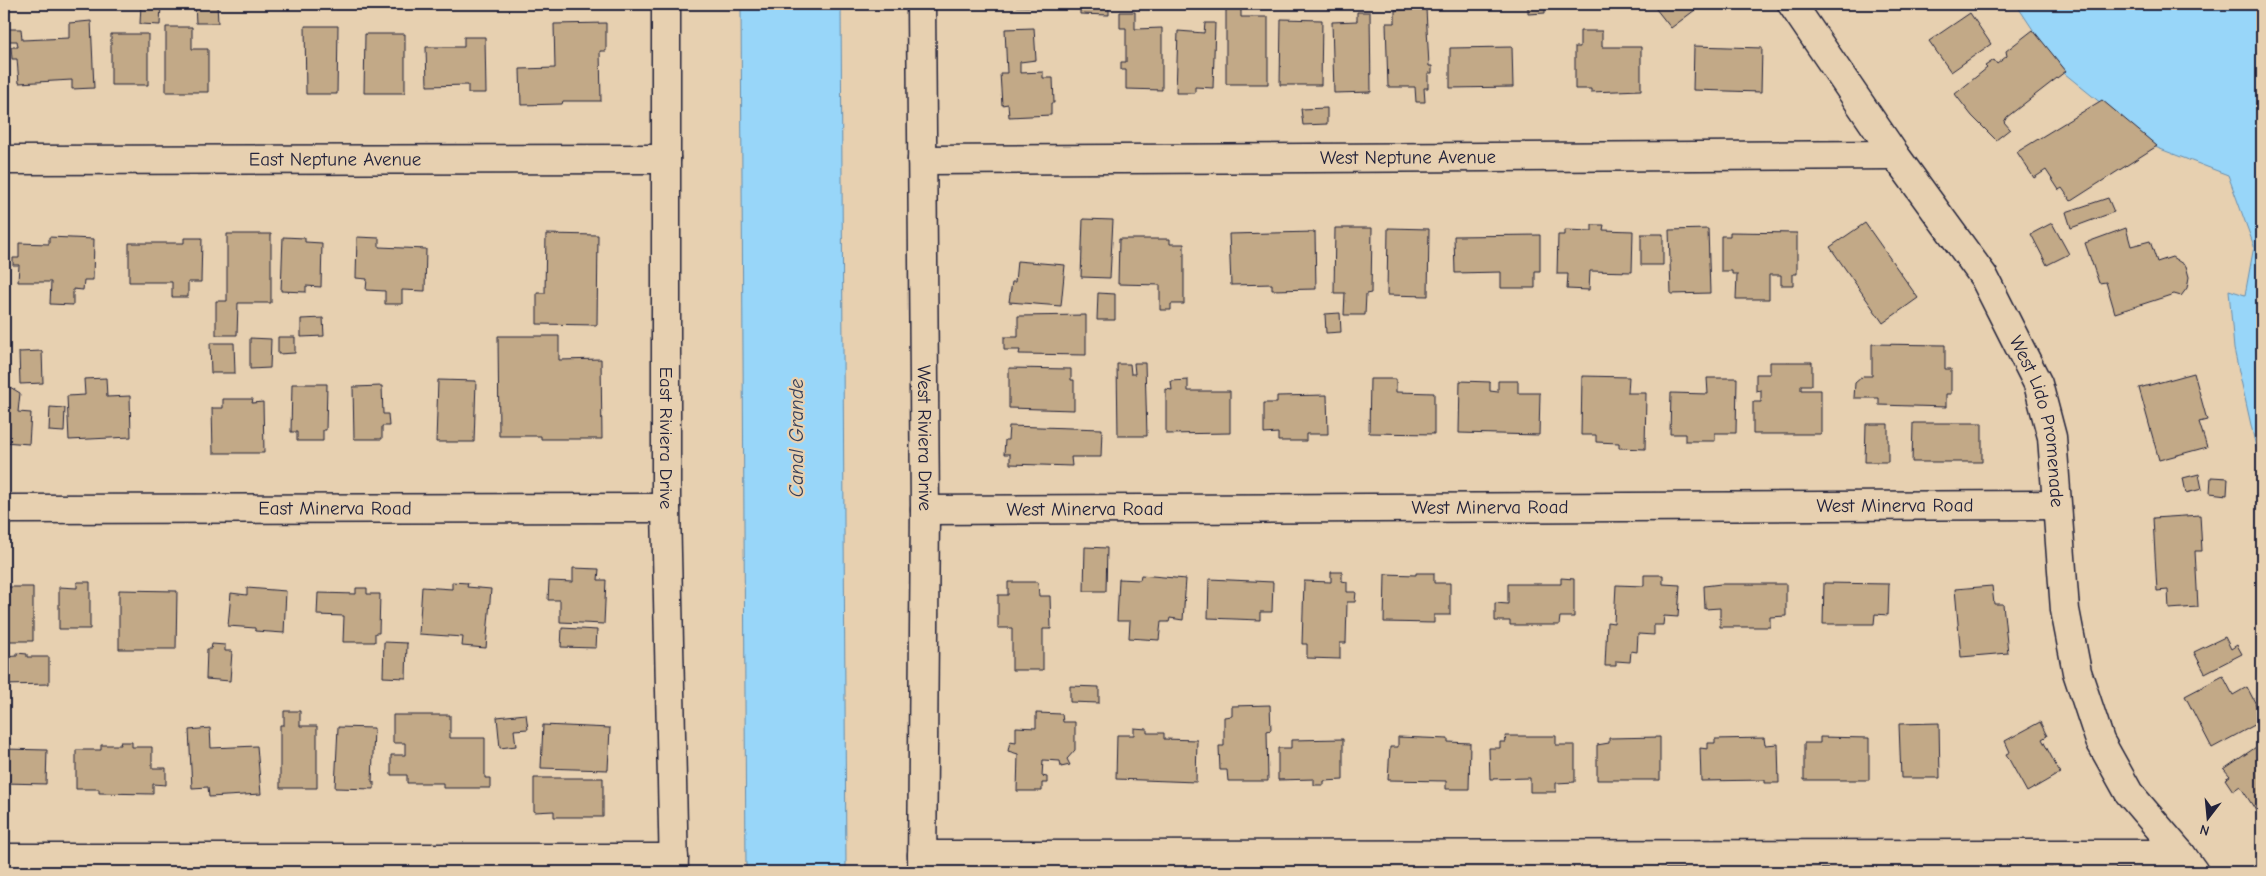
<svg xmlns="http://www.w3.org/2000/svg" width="2266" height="876" font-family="'Comic Neue',sans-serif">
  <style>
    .water { fill: #98d6f9; stroke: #698ead }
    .building { fill: #c2a987; stroke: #22223b }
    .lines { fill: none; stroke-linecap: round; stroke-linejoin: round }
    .minor-casing { stroke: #22223b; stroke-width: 31 }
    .minor { stroke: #e7d0b0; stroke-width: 28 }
    .labels { text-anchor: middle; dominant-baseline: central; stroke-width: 4.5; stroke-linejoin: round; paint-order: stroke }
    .street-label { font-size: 19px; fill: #22223b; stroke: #e7d0b0 }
    .water-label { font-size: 20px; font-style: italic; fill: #343d58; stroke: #e7d0b0 }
  </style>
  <rect width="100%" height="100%" fill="#e7d0b0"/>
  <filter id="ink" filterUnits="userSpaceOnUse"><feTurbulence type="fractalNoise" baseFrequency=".02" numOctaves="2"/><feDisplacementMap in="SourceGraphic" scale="10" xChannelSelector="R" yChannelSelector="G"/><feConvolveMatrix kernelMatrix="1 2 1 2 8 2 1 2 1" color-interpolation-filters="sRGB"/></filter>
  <g filter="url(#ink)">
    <path class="water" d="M741,4H841L846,872H746Z
      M2016,4H2262V474L2234,349L2229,290L2245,295L2254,246L2228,175L2155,147L2059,69Z"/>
    <path class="building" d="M141,4H161L160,25L140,24Z
      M195,4H217L218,23H196Z
      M336,4H354L353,9H336Z
      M545,4H598V7H545Z
      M993,4H1051V7L993,6Z
      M1080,4H1109V15L1080,14Z
      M1226,4H1241V17H1268V84H1226Z
      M1528,4H1545V13L1528,14Z
      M1652,4H1703L1671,28Z
      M1426,9L1429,66H1432V73H1428V88H1424L1425,102H1416L1415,87H1388L1386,23H1395V10Z
      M1120,12H1135V29L1162,28V90L1126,89V70H1121V62H1126V28H1120Z
      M1357,12H1370L1371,92L1334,93L1332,22L1357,21Z
      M1970,13L1991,44L1951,72L1929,41Z
      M1281,19L1322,20L1321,85H1280Z
      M91,21L94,88L72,89V80L19,83L17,59H12L11,47H18L17,41H4V29H21L22,40L69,38V23Z
      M606,23V51H600L601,101H563L562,104L521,105L520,69L555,68L554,24Z
      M1205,23H1215L1213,88L1195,87V93H1176L1178,31L1204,33Z
      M305,26H338L337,94H306Z
      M166,27H192V49H208V92H166Z
      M1034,28L1036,60L1020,62V73L1043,72V78H1053L1054,103H1051V115L1009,117L1008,104L1002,105L1000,73H1007L1005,29Z
      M2033,30L2066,71L2007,117L2004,122L2010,129L1996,140L1972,116L1955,94L1987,68L1985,66L1994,60L1997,64L2007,56L2006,51Z
      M1580,31H1602V47H1641V90L1591,92V89H1575V47H1580Z
      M111,34H148V85H111Z
      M365,34H405V93H364Z
      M464,37H485L486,93H468V85L427,86L426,47H464Z
      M1694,46L1762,48L1761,92L1693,90Z
      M1512,47L1513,87L1450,88V48Z
      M2102,100L2157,146L2071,201L2062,188L2059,190L2046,170L2034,178L2017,152Z
      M1327,108V124L1303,125L1301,109Z
      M2108,198L2114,212L2071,228L2066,212Z
      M1083,219L1113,220L1110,278L1081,277Z
      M1865,223L1918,298L1883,323L1830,247Z
      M2052,223L2069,254L2047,265L2031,234Z
      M1592,225H1604L1603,230L1633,231L1632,272L1590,271L1589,290L1567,289L1568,274H1557L1558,235H1565V230L1592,231Z
      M1335,228H1372L1371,293L1366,294L1365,315H1344L1345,293H1334Z
      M1388,228L1429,229L1428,296L1387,295Z
      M2126,228L2131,246L2150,241L2157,262L2172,257L2186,266L2189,277L2187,288L2181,296L2174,294L2115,313L2106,282L2099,283L2085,243Z
      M1708,229L1710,293L1671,294L1669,230Z
      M1315,232L1316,289L1272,290V284L1231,285L1229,234Z
      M1730,232L1797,233V274H1793V285H1781V275H1769V299H1736L1737,274H1732V271H1721V236H1730Z
      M227,234H271V303H238L237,335H216V301H227Z
      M546,234L598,235L597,325L537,324V293H545Z
      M1641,234H1663V265H1641Z
      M1540,235V271H1535V288H1501V272L1455,273L1454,236Z
      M49,237L94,239L93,280H84L83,290L73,289V305L50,304L51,282H18L19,265H13V258H19V243L49,244Z
      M283,237L305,238V242L322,243L321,287L306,286V292L281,291Z
      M357,237L379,238V247L426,249L425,291L402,290V304H385V291L366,290L367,279L356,278Z
      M184,238H202L201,282H188V297H172V282H129V243H184Z
      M1119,239H1170V244H1184V304H1171V310H1160V285L1118,284Z
      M1017,261L1065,265L1061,306L1009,302L1012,282H1015Z
      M1098,293L1115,294V320H1097Z
      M1340,313L1341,332L1326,333L1325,314Z
      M1086,315V355L1019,354L1020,350H1004V337H1018V316Z
      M323,318L324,336L301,337V319Z
      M498,336H559V360L601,359L602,439H541V436H499Z
      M278,337H295V353L278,354Z
      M250,338L271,339L270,368L250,369Z
      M210,343H234L235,373H211Z
      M1872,344L1945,345V369H1951V394H1946V407L1879,405V398H1854L1855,383L1863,376H1872Z
      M42,351L43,383L20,384L19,352Z
      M1770,362H1812V385H1801V390H1821V434H1753V402H1761V390L1756,391V374H1770Z
      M1134,363H1145L1147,436H1118L1117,364H1130L1131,374H1135Z
      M1009,368L1071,369V380H1074V410L1009,408Z
      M2194,373L2207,420L2199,422L2207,447L2159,460L2139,388Z
      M1582,376L1629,377L1628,393H1646L1645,449L1619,448V443L1596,442V435H1581Z
      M106,378L107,397L130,396L131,437L69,440L67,396L85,395L84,379Z
      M1707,378H1737L1736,433H1715V441H1685V434H1670L1671,393L1708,394Z
      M1370,379H1396V392L1434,393V434L1369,433Z
      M438,380L476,381L474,442H436Z
      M1188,380V391H1230V433L1166,434V389L1172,390L1171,381Z
      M1460,381L1490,382V391L1498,392V381H1518V393H1540L1539,435L1459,433Z
      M292,384H327L326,430H323V441H297V432H291Z
      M382,386L383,414H388L389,426H382V439H354L353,387Z
      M4,387H10L20,393L18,412L31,413L29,444L4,442Z
      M1327,395L1328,434H1306V441H1278V433L1264,434V403H1277V396Z
      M223,399H253L252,403L263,402L264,453H213L212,408H223Z
      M50,407L65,408L64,432L49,431Z
      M1913,423H1982V462H1912Z
      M1866,424H1888V462H1865Z
      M1009,426L1102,429L1101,457H1071L1072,466L1010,464V454H1004L1005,440H1008Z
      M2199,474L2202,489L2186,493L2183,478Z
      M2211,477L2228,478L2227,495L2210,493Z
      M2200,515L2202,551H2195L2198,607L2169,609L2168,590L2157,591L2153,518Z
      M1085,547L1107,548L1106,591H1084Z
      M573,568L599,569L598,580H606L604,624L560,622V600H548L549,581L573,582Z
      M1331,572H1342V581L1347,582V592H1356L1355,602H1347L1346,643H1340V659L1307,658V644H1302L1304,581L1331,582Z
      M1416,573H1434V583H1450V615H1434V623L1384,622L1385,574L1416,575Z
      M1141,575L1186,579L1183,620L1170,618L1169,622H1161L1159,640L1129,638L1130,621H1117L1119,579L1140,580Z
      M1644,575H1663V584L1680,585L1678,617L1664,616L1663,625H1654V635L1638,634L1637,652L1631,651L1630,662L1616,661V666H1605L1607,622L1614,623L1616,585L1644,586Z
      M1561,578L1574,579V617H1560L1559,625H1510V621H1495V603L1508,604V584H1561Z
      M1209,579L1273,582L1272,612H1260V620L1208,618Z
      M77,582H90V629H59V587L77,588Z
      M452,582L468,583L467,587L491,589L486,648L462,646L463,637L419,634L422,587L452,589Z
      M1008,582H1038L1039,596H1050L1051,629H1043V670H1012V628H998V595H1008Z
      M1824,583L1889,584L1888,615L1875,614L1874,624H1823Z
      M1721,584H1786V616L1770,617V627H1720V608L1705,609L1704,586Z
      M1992,586L1994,604H2003L2008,653L1961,657L1955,589Z
      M5,587H33V641H5Z
      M247,588L286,591L284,633L255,631V628L228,626L231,593L247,595Z
      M356,588H367V594H380L379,633H375V642H343L344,616L317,615L318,593L356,594Z
      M119,590L177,591L176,649H119Z
      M562,628L597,630L596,648L561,647Z
      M2225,637L2231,649L2237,645L2242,654L2205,673L2194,652Z
      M384,642L407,643L406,678L383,677Z
      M212,644L225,645V651H232L230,681L206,679L207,649H211Z
      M17,653L27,654V657H49V684L4,685V657L17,656Z
      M2223,676L2233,695L2247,687L2262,716V721L2212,748L2185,696Z
      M1070,686L1099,687V703L1070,702Z
      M1270,705L1271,730L1267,731L1268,781H1228L1227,770H1220L1219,746H1224V717L1232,716V706Z
      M284,711H300V726H317V788H280V725H284Z
      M1036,713L1062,714L1063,722H1075V750L1067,759L1070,765L1061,767L1060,761L1043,760L1042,776L1047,777V783H1042V791H1017L1018,754L1008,751L1010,741L1016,742V727L1036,728Z
      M526,714L528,729L514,730L516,746L500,748L497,717Z
      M393,715H450V738H485V778H490V788H443V783H407V775H391V755H405V743H393Z
      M2040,722L2047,736L2042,739L2060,773L2027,792L2006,754L2010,752L2005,741Z
      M1939,723L1940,778H1901L1899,724Z
      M543,725L610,728L608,770L541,768Z
      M338,727L374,728L372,782H374V789L335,788Z
      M210,728L211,748L257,746L261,794L209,797L208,787L192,788L189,730Z
      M1134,728L1147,729V733H1164V739L1197,740L1196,782L1116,779L1117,735H1134Z
      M1505,736H1556V745H1575V782L1556,783V792H1530V778L1490,779L1489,748H1500V742H1506Z
      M1398,737L1448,739V742L1470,743L1469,789H1446V781L1388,780L1390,747H1398Z
      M1660,737V780H1597V745L1609,743V738Z
      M1820,737L1869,738V780H1804V743H1820Z
      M1764,738L1765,745L1778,744L1779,783H1765V780L1701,781L1700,748L1708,749V743H1715V739Z
      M1343,739V780L1324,781V785H1314V779L1278,780V748H1291V740Z
      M120,742H132V747H152V768H166V785L153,784V794L99,793V789H76V750H101V745H121Z
      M2262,743V820L2240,786L2233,791L2225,779L2230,776L2224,769Z
      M4,749L47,750L46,784L4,783Z
      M534,778H603V817H554V811L534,812Z"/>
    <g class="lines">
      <g class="minor-casing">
        <g id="minor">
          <path id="s1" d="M666,4V508L674,872"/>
          <path id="s2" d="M921,4L925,510L922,872"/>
          <path id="s3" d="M1792,4L1895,155L1984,277L2038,384L2052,437L2065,610L2077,672L2100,741L2129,793L2181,854L2194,872"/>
          <path id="s4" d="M4,160L666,159"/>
          <path id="s5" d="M922,160L1895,155"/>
          <path id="s6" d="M4,509L666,508"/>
          <path id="s7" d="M925,510L2056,505"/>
          <path d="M922,855L2181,854"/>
          <path d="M4,858H674"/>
        </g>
      </g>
      <use href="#minor" class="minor"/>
    </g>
  </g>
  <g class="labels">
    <g class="street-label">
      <text stroke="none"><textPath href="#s5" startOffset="486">West Neptune Avenue</textPath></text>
      <text stroke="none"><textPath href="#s4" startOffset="331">East Neptune Avenue</textPath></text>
      <text stroke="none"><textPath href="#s3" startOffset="490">West Lido Promenade</textPath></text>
      <text stroke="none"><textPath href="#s1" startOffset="434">East Riviera Drive</textPath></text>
      <text stroke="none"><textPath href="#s2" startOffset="434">West Riviera Drive</textPath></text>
      <text stroke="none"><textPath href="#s7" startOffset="970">West Minerva Road</textPath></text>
      <text stroke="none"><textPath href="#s6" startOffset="331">East Minerva Road</textPath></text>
      <text stroke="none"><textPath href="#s7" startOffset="565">West Minerva Road</textPath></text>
      <text stroke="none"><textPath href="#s7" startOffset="160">West Minerva Road</textPath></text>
    </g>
    <g class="water-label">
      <text transform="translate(796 438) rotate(-90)">Canal Grande</text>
    </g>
  </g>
  <rect width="2266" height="876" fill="none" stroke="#e7d0b0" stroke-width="20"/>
  <rect x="10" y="10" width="2246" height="856" fill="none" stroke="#22223b" stroke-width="2" filter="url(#ink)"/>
  <g transform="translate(2208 818) rotate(196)" stroke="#e7d0b0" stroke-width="4" paint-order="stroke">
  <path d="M0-4L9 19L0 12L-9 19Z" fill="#22223b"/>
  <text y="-8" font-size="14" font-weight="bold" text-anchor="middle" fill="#22223b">N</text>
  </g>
</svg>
